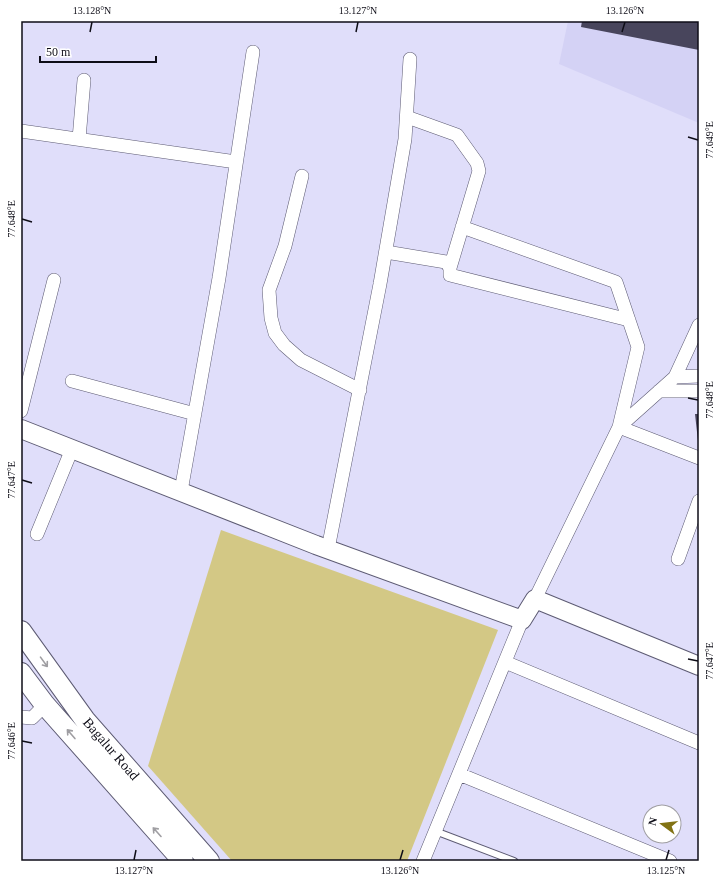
<svg xmlns="http://www.w3.org/2000/svg" width="720" height="882" font-family="'Times New Roman',serif">
  <style>
    .built { fill: #d4d2f5 }
    .green { fill: #d3c885 }
    .building { fill: #48455c }
    .lines { fill: none; stroke-linecap: round; stroke-linejoin: round }
    .lane-casing { stroke: #5d5b73; stroke-width: 8 }
    .street-casing { stroke: #5d5b73; stroke-width: 14 }
    .secondary-casing { stroke: #5d5b73; stroke-width: 20 }
    .primary-casing { stroke: #5d5b73; stroke-width: 22 }
    .lane { stroke: #fff; stroke-width: 6 }
    .street { stroke: #fff; stroke-width: 13 }
    .secondary { stroke: #fff; stroke-width: 18 }
    .primary { stroke: #fff; stroke-width: 20 }
    .oneway { stroke: #9f9ea2 }
    .ticks { fill: none; stroke: #0e0d17; stroke-width: 1.5 }
    .labels { text-anchor: middle; dominant-baseline: central; stroke-width: 4; stroke-linejoin: round; paint-order: stroke }
    .street-label { font-size: 14px; fill: #0e0d17; stroke: #fff }
    .neatline { fill: none; stroke: #0e0d17; stroke-width: 1.5 }
    .ticks-label { font-size: 10px; text-anchor: middle; fill: #0e0d17 }
  </style>
  <rect width="100%" height="100%" fill="#e0defa"/>
  <path class="built" d="M568,21H699V123L559,64Z"/>
  <path class="green" d="M221,530L498,630L407,861H232L148,766Z"/>
  <path class="building" d="M582,21H699V50L581,27Z
    M695,414H699V441H698Z"/>
  <g class="lines">
    <g class="lane-casing">
      <path id="lane" d="M435,831L514,861"/>
    </g>
    <g class="street-casing">
      <path id="street" d="M407,117L457,135L477,163L479,171L450,268V275L629,320
        M21,131L236,162
        M79,139L84,80
        M302,176L285,246L269,290L271,318L275,333L284,345L301,360L360,390
        M462,227L616,282L638,347L619,427L535,599
        M386,252L446,262L450,268
        M675,377L699,376
        M72,381L195,414
        M659,391H699
        M21,411L54,280
        M619,427L675,377L699,325
        M619,427L699,458
        M181,491L219,278L253,52
        M37,534L72,449
        M328,549L380,284L405,139L410,59
        M678,559L699,501
        M505,662L699,743
        M21,717L32,718L45,705
        M459,774L670,861
        M423,861L522,620"/>
    </g>
    <g class="secondary-casing">
      <path id="secondary" d="M21,429L316,545L522,620L535,599L699,666"/>
    </g>
    <g class="primary-casing">
      <path id="primary" d="M21,631L85,720L209,861
        M21,673L45,705L183,861"/>
    </g>
    <use href="#lane" class="lane"/>
    <use href="#street" class="street"/>
    <use href="#secondary" class="secondary"/>
    <use href="#primary" class="primary"/>
  </g>
  <defs><path id="oneway-shaft" d="M-6 0H5M1.5-3L5.5 0L1.5 3" fill="none" stroke-width="1.6" stroke-linecap="round" stroke-linejoin="round"/></defs>
  <g class="oneway">
    <use href="#oneway-shaft" transform="translate(44 662) rotate(54)"/>
    <use href="#oneway-shaft" transform="translate(71 734) rotate(-131)"/>
    <use href="#oneway-shaft" transform="translate(157 832) rotate(-132)"/>
  </g>
  <path class="ticks" d="M90,32L92,22M356,32L358,22M622,32L625,22M688,137L698,140M22,219L32,222M688,398L698,400M22,480L32,483M688,659L698,661M22,741L32,743M134,860L136,850M400,860L403,850M666,860L669,850"/>
  <g class="labels">
    <g class="street-label">
      <text transform="translate(111 749) rotate(49)">Bagalur Road</text>
    </g>
  </g>
  <rect width="720" height="882" fill="none" stroke="#ffffff" stroke-width="44"/>
  <g transform="translate(662 824) rotate(285)"><circle r="19" fill="#ffffff" stroke="#9f9ea2"/>
  <path d="M0-3L7 15L0 10L-7 15Z" fill="#827314"/>
  <text y="-6" font-size="11" font-weight="bold" text-anchor="middle" fill="#0e0d17">N</text>
  </g>
  <path d="M40 56v6h116v-6" fill="none" stroke="#0e0d17" stroke-width="2"/>
  <text x="46" y="56" font-size="12" fill="#0e0d17" stroke="#ffffff" stroke-width="3" paint-order="stroke">50 m</text>
  <rect x="22" y="22" width="676" height="838" class="neatline"/>
  <g class="ticks-label">
    <text x="92" y="14">13.128°N</text>
    <text x="358" y="14">13.127°N</text>
    <text x="625" y="14">13.126°N</text>
    <text transform="translate(709 140) rotate(-90)" y="4">77.649°E</text>
    <text transform="translate(11 219) rotate(-90)" y="4">77.648°E</text>
    <text transform="translate(709 400) rotate(-90)" y="4">77.648°E</text>
    <text transform="translate(11 480) rotate(-90)" y="4">77.647°E</text>
    <text transform="translate(709 661) rotate(-90)" y="4">77.647°E</text>
    <text transform="translate(11 741) rotate(-90)" y="4">77.646°E</text>
    <text x="134" y="874">13.127°N</text>
    <text x="400" y="874">13.126°N</text>
    <text x="666" y="874">13.125°N</text>
  </g>
</svg>
